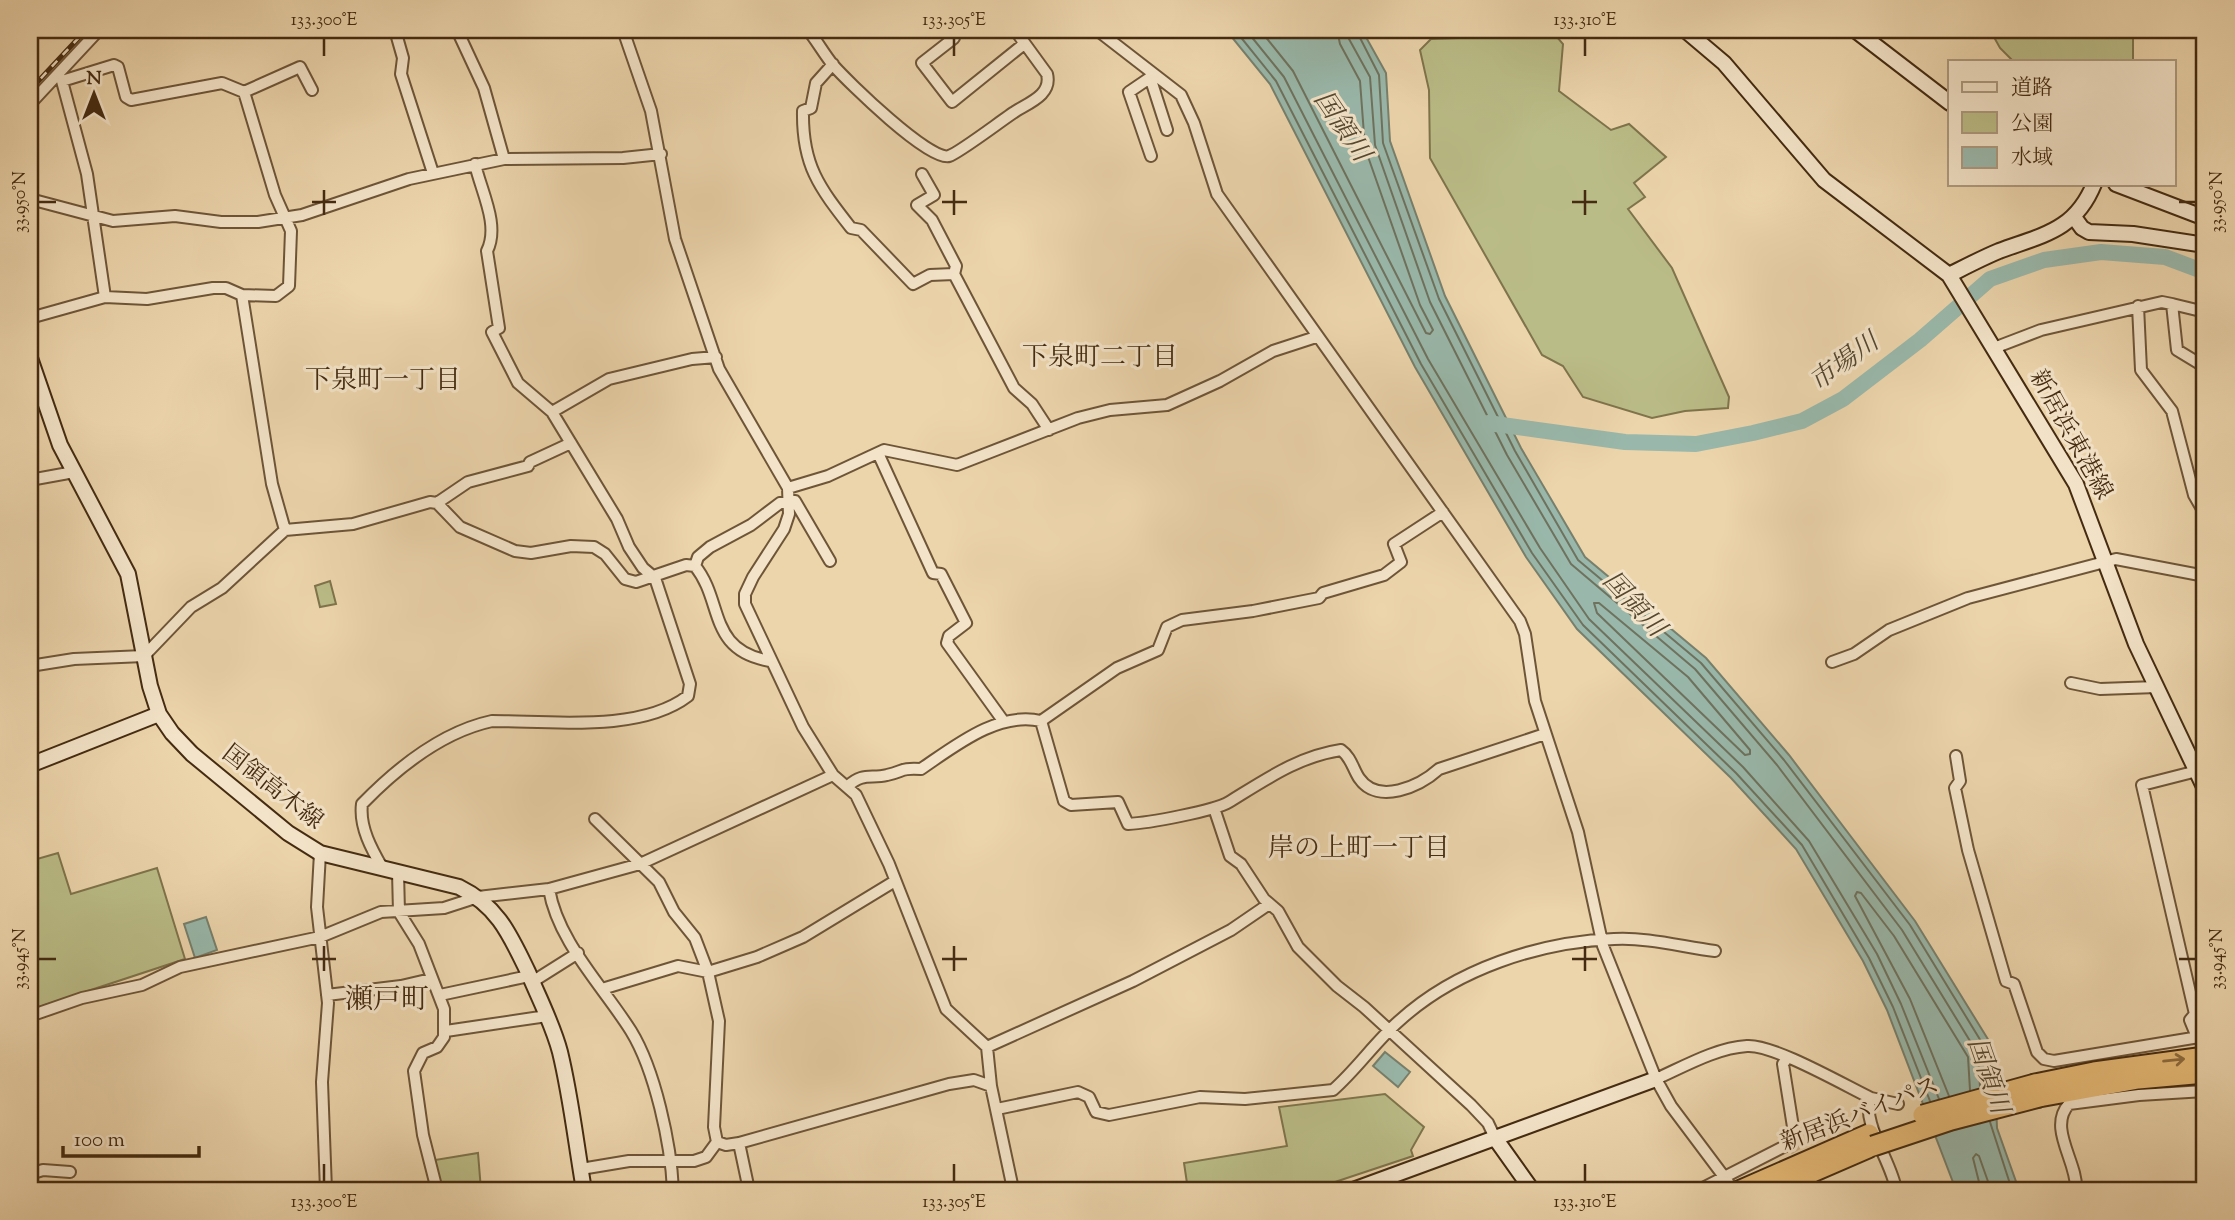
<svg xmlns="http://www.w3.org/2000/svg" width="2235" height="1220" font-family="'Sorts Mill Goudy','Noto Serif JP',serif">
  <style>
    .green { fill: #babc87; stroke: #7f744c; stroke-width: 2 }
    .water { fill: #99b8ab; stroke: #77806d; stroke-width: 2 }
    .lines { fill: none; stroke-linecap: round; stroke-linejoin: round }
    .shore { stroke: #6e725e; stroke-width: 2 }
    .river { stroke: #99b8ab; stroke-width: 16 }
    .street-tunnel { stroke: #cab28c; stroke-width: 10; stroke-dasharray: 10 5; stroke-linecap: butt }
    .street-casing { stroke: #6e5538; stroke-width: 14 }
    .secondary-casing { stroke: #442b11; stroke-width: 18 }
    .highway-casing { stroke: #442b11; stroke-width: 23 }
    .street { stroke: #f3e3c8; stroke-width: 10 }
    .secondary { stroke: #f3e3c8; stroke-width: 14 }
    .highway { stroke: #e6ba76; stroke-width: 19 }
    .rail-casing { stroke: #442b11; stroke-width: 5 }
    .rail { stroke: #f3e3c8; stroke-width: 2.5; stroke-dasharray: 8; stroke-linecap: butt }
    .highway-bridge-casing { stroke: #442b11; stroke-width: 23; stroke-linecap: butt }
    .highway-bridge { stroke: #e6ba76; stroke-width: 19 }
    .oneway { stroke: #8d6b3e }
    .ticks { fill: none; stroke: #442b11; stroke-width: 2.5 }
    .labels { text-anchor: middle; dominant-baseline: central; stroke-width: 6; stroke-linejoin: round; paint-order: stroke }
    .street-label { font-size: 24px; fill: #442b11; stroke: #f3e3c8 }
    .water-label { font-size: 26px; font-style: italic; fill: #554730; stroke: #f3e3c8 }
    .neighbourhood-label { font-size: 26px; fill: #442b11; stroke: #f3e3c8 }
    .quarter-label { font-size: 28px; fill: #442b11; stroke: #f3e3c8 }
    .neatline { fill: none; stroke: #442b11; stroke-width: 2.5 }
    .ticks-label { font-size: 18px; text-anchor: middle; fill: #442b11 }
  </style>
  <rect width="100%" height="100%" fill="#ecd4ab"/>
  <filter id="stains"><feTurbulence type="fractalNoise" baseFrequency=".00286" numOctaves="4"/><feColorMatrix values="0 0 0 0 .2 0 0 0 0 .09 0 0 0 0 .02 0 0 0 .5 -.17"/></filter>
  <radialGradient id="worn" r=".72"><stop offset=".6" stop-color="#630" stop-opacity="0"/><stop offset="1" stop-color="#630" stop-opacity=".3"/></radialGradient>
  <path class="green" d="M1473,30H1551L1563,44L1559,91L1611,130L1629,124L1666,157L1634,183L1645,197L1628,209L1672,268L1729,397L1728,408L1685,411L1652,418L1583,397L1563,366L1542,355L1430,158L1429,90L1420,50L1431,39L1458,38Z
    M1990,30H2133V61H2013L2000,48Z
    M330,581L336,604L320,607L315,586Z
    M58,853L71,894L157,868L185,959L30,1010V861Z
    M1385,1094L1424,1127L1411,1150L1413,1156L1311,1190H1188L1184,1163L1287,1146L1279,1107Z
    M478,1153L481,1190H441L435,1160Z
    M239,1183L240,1190H198L197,1189Z"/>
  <path class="water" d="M1226,30H1362L1386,73L1390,141L1445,296L1521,448L1585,557L1706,658L1789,755L1915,921L1994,1049L1997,1128L2019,1190H1956L1887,1010L1863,961L1796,849L1731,778L1577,629L1526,557L1415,367L1270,84Z
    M206,917L217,950L195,958L184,924Z
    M1385,1052L1410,1072L1398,1087L1373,1066Z"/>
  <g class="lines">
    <path class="shore" d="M1235,30L1276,81L1421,364L1532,553L1583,625L1736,773L1802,845L1869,958L1893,1007L1930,1101
      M1246,30L1284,77L1428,359L1540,548L1589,619L1743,767L1809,841L1877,954L1901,1004L1939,1099
      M1260,30L1293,71L1426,333L1430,334L1433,330L1420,305L1365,148L1360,81L1340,44L1337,30
      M1347,30L1349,39L1370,77L1375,145L1430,302L1507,455L1571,564L1695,669L1777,765L1902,930L1978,1054L1980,1087
      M1356,30L1379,75L1383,143L1439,299L1515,451L1578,560L1701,663L1784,760L1910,925L1987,1051L1989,1085
      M1594,603H1599L1688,677L1750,750V754L1745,755L1597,613Z
      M1949,1096L1910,999L1855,896L1857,892L1861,893L1894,936L1968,1057L1970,1090
      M1990,1122L2012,1190
      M1981,1190L1973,1158L1976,1154L1979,1156L1991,1190"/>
    <path class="river" d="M1488,423L1625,442L1696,444L1753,433L1802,421L1843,399L1920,340L1990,279L2044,260L2101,252L2165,257L2205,272"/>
    <path class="street-tunnel" d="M1791,1143L1805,1167"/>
    <g class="street-casing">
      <path id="street" d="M395,30L403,58L401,74L433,173
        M457,30L484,88L504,159
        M623,30L651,111L675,239L719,369L788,488L789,514L784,529L753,577L745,594V604L803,727L833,775L856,795L889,864L946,1009L987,1047L991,1086L1013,1189
        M808,30C817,41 824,54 833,65C848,82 930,162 949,156C959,153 1002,120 1016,111C1031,102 1052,94 1047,74L1015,30
        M1097,30L1181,95L1194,123L1217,194L1520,621L1525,634L1535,701L1578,832L1603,946L1656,1079L1671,1106L1728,1182
        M954,38L922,63L952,102L1024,44
        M833,64L816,83L811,108L803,111C802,165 819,187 851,228L861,230L913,284L930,275L954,274L1014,388L1032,404L1049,430
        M1150,77L1167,130
        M30,104L99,30
        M1151,156L1129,92L1154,75
        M922,174L934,195L917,205L932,220L956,266L954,274
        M30,199L113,221L175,216L221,222H258L302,215L409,179L504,159L623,158L661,154
        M242,295L272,484L285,530
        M105,297L87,174L62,81L114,65L118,67L126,97L131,100L222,83L244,92
        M2172,304L2205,312
        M2138,306L2141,370L2172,411L2194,495L2205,514
        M30,318L105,297L147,299L213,288H226L242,295L276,296L289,286L291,231L275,195L244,92L300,67L312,90
        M1994,348L2041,330L2162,302L2172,304L2177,350L2205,367
        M552,412L609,379L692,359L716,357
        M878,453L933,573L941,574L966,623L949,636L947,643L1004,722
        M30,480L74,472
        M788,488L828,476L884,450L957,465L1078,418L1110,410L1167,405L1220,381L1273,351L1316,337
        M437,503L468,482L528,466L530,462L571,443
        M695,566C724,602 707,650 770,661
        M1832,662L1854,654L1889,630L1968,598L2116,559L2205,576
        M30,666L74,659L144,656L191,607L222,588L285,530L353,524L430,502L437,503L460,527L515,551L531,553L571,546L594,547L605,554L625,579L636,582L686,565L695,566L698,557L710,547L751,525L780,503L795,501L830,561
        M2071,683L2100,689L2157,687
        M1041,721L1064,801L1071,805L1118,802L1128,824C1148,823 1214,811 1229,802C1265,780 1299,756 1341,750C1351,757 1353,769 1359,778C1378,806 1420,786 1439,769L1545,734
        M1956,756L1960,781L1955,788L1968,850L2006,981L2014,984L2037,1052L2044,1059L2054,1061L2205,1036
        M2197,771L2142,785L2195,1014L2190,1020L2197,1037
        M848,786C863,772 871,779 887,775C905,771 899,768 921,769C955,746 998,711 1041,721L1117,668L1158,650L1167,627L1182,620L1253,611L1319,598L1323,593L1384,575L1401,562L1394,544L1443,512
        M1214,808L1230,856L1241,864L1264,899L1278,911L1298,947L1337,986L1364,1007L1471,1105L1488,1123L1495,1138
        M595,819L659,882L674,912L695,938L708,972L719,1021L714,1127L717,1142
        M320,853L317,907L328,1003L322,1082L326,1190
        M383,869C372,850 359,827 362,804C397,768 441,732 492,721C549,721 640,733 688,696L690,684L655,578L643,568L629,547L617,519L552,412L518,383L492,332L499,328L487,251C500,225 481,191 475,164
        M398,872L399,912L419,944L444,1009V1037L437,1047L423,1053L414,1071L423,1135L437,1190
        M549,889C558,942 602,985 631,1031C655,1070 671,1144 673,1190
        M532,982L578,953
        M602,989L678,966L708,972L757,957L803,937L895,881
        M327,995L401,986L431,979
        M440,995L529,976
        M30,1016L82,998L142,985L180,967L320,937L381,912L444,908L478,897L549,889L640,864L833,775
        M446,1031L547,1016
        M987,1047L1133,981L1231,930L1269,904
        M1656,1079C1685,1066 1716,1048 1747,1046C1773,1044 1844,1085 1871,1098C1860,1121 1893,1164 1896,1190
        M1871,1098L1898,1104
        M997,1109L1078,1092L1089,1097L1096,1112L1109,1115L1200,1097L1245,1099L1333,1090C1357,1069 1375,1042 1399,1021C1456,969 1539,942 1614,939C1647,937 1683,947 1715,951
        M739,1143L749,1190
        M581,1169L629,1161H694L706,1157L717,1142L726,1145L739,1143L949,1084L974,1080L991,1086
        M30,1174L43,1170L70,1172
        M1812,1183L1813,1190
        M982,1190H1013
        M1699,1190L1791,1143L1793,1127L1783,1064L1787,1058
        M2076,1190C2078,1162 2047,1128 2069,1104L2139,1095L2205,1091"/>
    </g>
    <g class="secondary-casing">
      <path id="secondary" d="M1685,30L1724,63L1824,180L1949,275L2076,484L2136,644L2205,789
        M1855,30L1950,103
        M2116,184L2205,218
        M2074,217L2082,228L2089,232L2133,234L2205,245
        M1949,275C1965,267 1982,258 1999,251C2042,235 2075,231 2094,184
        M30,358L60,445L128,574L150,686L159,714L172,733L192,754L288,833L320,853L459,887C498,906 510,935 528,972C539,998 553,1025 560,1052C571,1097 576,1144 584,1190
        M30,765L159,714
        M1495,1138L1532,1190
        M865,1190H949
        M1353,1190L1656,1079"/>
    </g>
    <g class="highway-casing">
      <path id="highway" d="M2035,1084L2094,1072L2205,1057
        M2039,1097L2138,1079L2205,1073
        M1741,1190L1869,1134
        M1771,1190L1868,1148"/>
    </g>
    <use href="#street" class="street"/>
    <use href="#secondary" class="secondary"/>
    <use href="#highway" class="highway"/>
    <g class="rail-casing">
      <path id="rail" d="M30,90L86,30"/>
    </g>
    <use href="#rail" class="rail"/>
    <g class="highway-bridge-casing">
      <path id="highway-bridge" d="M1923,1115L2035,1084
        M1873,1146L1951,1120L2039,1097"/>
    </g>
    <use href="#highway-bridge" class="highway-bridge"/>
  </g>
  <defs><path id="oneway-shaft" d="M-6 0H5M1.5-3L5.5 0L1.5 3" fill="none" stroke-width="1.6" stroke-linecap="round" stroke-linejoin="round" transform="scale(1.75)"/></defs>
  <use class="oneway" href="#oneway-shaft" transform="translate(2174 1060) rotate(-6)"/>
  <path class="ticks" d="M324,38V56M954,38V56M1585,38V56M324,190V215M954,190V215M1585,190V215M38,202H56M312,202H336M942,202H967M1572,202H1597M2179,202H2196M324,946V971M954,946V971M1585,946V971M38,959H56M312,959H336M942,959H967M1572,959H1597M2179,959H2196M324,1164V1182M954,1164V1182M1585,1164V1182"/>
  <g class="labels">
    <g class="street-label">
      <text transform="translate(2070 435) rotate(61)">新居浜東港線</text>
      <text transform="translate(272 788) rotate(38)">国領高木線</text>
      <text transform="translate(1860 1115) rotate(-21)">新居浜バイパス</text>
    </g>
    <g class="water-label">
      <text transform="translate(1341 127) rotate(56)">国領川</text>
      <text transform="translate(1845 363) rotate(-36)">市場川</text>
      <text transform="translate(1633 605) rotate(47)">国領川</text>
      <text transform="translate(1987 1076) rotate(71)">国領川</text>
    </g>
    <g class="neighbourhood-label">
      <text x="1100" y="358">下泉町二丁目</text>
      <text x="383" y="381">下泉町一丁目</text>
      <text x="1359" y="849">岸の上町一丁目</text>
    </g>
    <g class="quarter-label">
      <text x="387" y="1001">瀬戸町</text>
    </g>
  </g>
  <rect width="2235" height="1220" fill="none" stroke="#ecd4ab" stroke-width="77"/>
  <rect x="1948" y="60" width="228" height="126" fill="#f3e3c8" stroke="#ad997f" stroke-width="2"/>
  <rect x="1962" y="82" width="35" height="10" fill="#f3e3c8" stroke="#ad997f" stroke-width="2"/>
  <text x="2011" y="94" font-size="21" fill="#442b11">道路</text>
  <rect x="1962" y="112" width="35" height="21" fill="#babc87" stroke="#ad997f" stroke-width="2"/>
  <text x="2011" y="130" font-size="21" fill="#442b11">公園</text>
  <rect x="1962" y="147" width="35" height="21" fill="#99b8ab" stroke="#ad997f" stroke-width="2"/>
  <text x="2011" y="164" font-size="21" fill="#442b11">水域</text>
  <g transform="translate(94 94)" stroke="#f3e3c8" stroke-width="5" paint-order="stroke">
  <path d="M0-5L12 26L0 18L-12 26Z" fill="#442b11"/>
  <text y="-10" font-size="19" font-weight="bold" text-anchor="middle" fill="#442b11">N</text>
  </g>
  <path d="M63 1146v10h136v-10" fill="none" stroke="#442b11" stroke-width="3.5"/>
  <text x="74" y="1146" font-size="21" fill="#442b11" stroke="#f3e3c8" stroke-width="5" paint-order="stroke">100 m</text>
  <rect x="38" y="38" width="2158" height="1144" class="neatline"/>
  <g class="ticks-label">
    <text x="324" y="25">133.300°E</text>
    <text x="954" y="25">133.305°E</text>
    <text x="1585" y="25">133.310°E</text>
    <text transform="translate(19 202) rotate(-90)" y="6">33.950°N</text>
    <text transform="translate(2216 202) rotate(-90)" y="6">33.950°N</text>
    <text transform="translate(19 959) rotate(-90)" y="6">33.945°N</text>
    <text transform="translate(2216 959) rotate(-90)" y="6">33.945°N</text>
    <text x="324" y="1207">133.300°E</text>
    <text x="954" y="1207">133.305°E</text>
    <text x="1585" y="1207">133.310°E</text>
  </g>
  <rect width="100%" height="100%" filter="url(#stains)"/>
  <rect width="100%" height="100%" fill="url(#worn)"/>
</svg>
